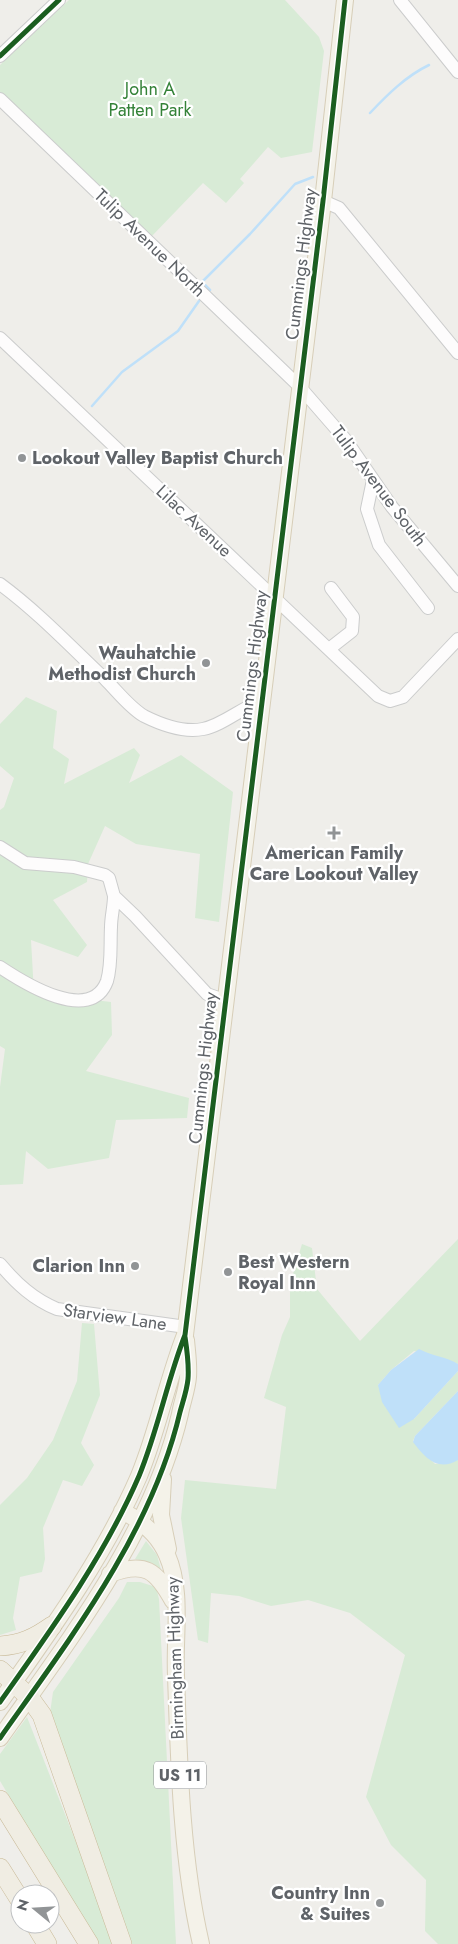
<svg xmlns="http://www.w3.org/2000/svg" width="458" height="1944" font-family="Jost,sans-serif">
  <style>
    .green { fill: #d8ebd6 }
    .water { fill: #bfe0f9 }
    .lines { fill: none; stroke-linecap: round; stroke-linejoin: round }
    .stream { stroke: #bfe0f9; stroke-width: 2.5 }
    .minor-casing { stroke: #cbcccc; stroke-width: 14 }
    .major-casing { stroke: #d7ceb8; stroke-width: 18 }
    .highway-casing { stroke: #c8b996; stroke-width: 20 }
    .minor { stroke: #fdfcfc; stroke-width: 12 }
    .major { stroke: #f4f2e9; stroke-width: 16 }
    .highway { stroke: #f0ede3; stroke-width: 19 }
    .cycleway-casing { stroke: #fff; stroke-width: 8 }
    .cycleway { stroke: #1b5e20; stroke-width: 5 }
    .poi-dot { fill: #919496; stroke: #fff; stroke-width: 2 }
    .labels { text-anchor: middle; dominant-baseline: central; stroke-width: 4.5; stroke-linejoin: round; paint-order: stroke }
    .shield { fill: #fff; stroke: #8f9295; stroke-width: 1 }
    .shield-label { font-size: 16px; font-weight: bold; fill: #5f6368 }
    .park-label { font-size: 18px; fill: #348238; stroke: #fff }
    .street-label { font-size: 18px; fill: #5f6368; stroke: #fff }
    .poi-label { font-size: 18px; font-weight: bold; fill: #5f6368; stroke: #fff; text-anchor: end }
  </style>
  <rect width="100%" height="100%" fill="#efeeea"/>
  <path class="green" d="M69,0H285L319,37L324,51L312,152L281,158L268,147L240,179L244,183L226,203L203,183L151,237L0,92V65Z
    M26,697L57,711L53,748L69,759L64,784L134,748L140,755L129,783L181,755L233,792L219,922L195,918L200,854L136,844L105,826L88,864L87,882L53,900L87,945L78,957L31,940L34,993L111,1002L112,1035L86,1071L189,1098L187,1118L116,1120L109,1158L48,1169L26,1151L23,1184L0,1185V1087L5,1049L0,1046V810L4,807L14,778L0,766V724Z
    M458,1239V1364L414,1351L391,1370L378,1385L414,1419L458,1371V1391L415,1436L413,1441L435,1464L458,1460V1944H438L425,1931L426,1880L391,1845L366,1797L405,1655L350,1613L308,1600L271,1606L239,1596L211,1593L208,1643L198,1640L181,1518L185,1480L276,1489L286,1407L264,1398L282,1335L290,1317V1284L302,1244L312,1248L317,1289L360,1341Z
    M82,1323L94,1324L100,1395L81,1443L94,1465L82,1486L63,1480L43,1528L45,1559L42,1572L20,1577L13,1618L16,1630L0,1635V1505L27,1478L53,1440L77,1381Z
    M146,1541L157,1555L161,1570L152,1563L135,1559Z
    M127,1582H140L156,1587L159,1599L176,1944H131L50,1713L53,1692L119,1598Z
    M27,1717L88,1873L112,1944H98L0,1781V1754Z"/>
  <path class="water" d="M419,1349C431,1356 448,1357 458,1364V1371L414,1419L399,1428L382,1402L378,1385L391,1370Z
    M458,1391V1460C438,1472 425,1458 413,1442L415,1436Z"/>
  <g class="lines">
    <path class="stream" d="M370,113C387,95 406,76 429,65
      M210,290L202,282L250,234L295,184L313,177
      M92,406L122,372L178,331L199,301"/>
    <g class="minor-casing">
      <path id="minor" d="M400,0L458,72
        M0,56L59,0
        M0,99L299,386L345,439L392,507L458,586
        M323,201L339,208L458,353
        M0,338L378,696L390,701L403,697L458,639
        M373,480L367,509L379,545L428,608
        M0,584C38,612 71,647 105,679C117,691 130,708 144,716C162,725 183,733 203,729C223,725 241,708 261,701
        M329,649L352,631L353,617L331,588
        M0,847L25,863L74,867L105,875L109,878L114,896L135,916L207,994L224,1000
        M0,967C24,983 91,1025 107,981C112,964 110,945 111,927C111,917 114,906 114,896
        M0,1264C17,1284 33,1299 57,1309L186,1327"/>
    </g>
    <g class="major-casing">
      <path id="major" d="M163,1479L161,1515L168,1549
        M122,1511C142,1521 158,1534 167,1555C183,1591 174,1637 176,1675C179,1764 181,1857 201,1944
        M110,1574C145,1561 156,1570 173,1601
        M0,1702C51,1630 104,1557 139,1476C158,1430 167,1381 185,1335L323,201L345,0
        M0,1738C69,1640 152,1533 180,1414C182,1402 187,1390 188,1377C189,1365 187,1352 186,1340"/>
    </g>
    <g class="highway-casing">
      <path id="highway" d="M0,1646C21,1645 35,1638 52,1626
        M0,1670L29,1697L42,1715L122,1944
        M0,1800L89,1944
        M0,1868L20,1900
        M35,1924L47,1944"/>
    </g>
    <use href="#minor" class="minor"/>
    <use href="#major" class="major"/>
    <use href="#highway" class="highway"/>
    <g class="cycleway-casing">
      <path id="cycleway" d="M0,56L59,0
        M0,1702C51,1630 104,1557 139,1476C158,1430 167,1381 185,1335L323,201L345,0
        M0,1738C70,1639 152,1532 180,1412C183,1401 187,1390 188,1379C189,1366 187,1350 185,1337"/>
    </g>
    <use href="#cycleway" class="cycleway"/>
  </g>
  <g class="poi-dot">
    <circle cx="22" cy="458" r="5"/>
    <circle cx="206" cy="663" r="5"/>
    <path d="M331.5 825.5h5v5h5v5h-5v5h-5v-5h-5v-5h5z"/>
    <circle cx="135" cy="1266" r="5"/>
    <circle cx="228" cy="1272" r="5"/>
    <circle cx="380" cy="1903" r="5"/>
  </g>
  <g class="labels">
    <rect class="shield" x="154" y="1761.5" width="52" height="27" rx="4"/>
    <g class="shield-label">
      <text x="180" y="1775">US 11</text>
    </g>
    <g class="park-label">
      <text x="150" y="89">John A<tspan x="150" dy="21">Patten Park</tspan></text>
    </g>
    <g class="street-label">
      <text transform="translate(150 243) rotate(44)">Tulip Avenue North</text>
      <text transform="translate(301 264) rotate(-83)">Cummings Highway</text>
      <text transform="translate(379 486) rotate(53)">Tulip Avenue South</text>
      <text transform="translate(194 521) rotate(43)">Lilac Avenue</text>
      <text transform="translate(252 666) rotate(-83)">Cummings Highway</text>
      <text transform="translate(203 1068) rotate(-84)">Cummings Highway</text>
      <text transform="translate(115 1317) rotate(8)">Starview Lane</text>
      <text transform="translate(175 1658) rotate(-92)">Birmingham Highway</text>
    </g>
    <g class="poi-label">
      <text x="32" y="458" text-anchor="start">Lookout Valley Baptist Church</text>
      <text x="196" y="653">Wauhatchie<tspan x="196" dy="21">Methodist Church</tspan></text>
      <text x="334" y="853" text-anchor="middle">American Family<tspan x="334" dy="21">Care Lookout Valley</tspan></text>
      <text x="238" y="1262" text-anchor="start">Best Western<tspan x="238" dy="21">Royal Inn</tspan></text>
      <text x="125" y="1266">Clarion Inn</text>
      <text x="370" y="1893">Country Inn<tspan x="370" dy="21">&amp; Suites</tspan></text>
    </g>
  </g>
  <g transform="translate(35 1909) rotate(288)"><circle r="24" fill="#ffffff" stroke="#bfc1c3"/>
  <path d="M0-4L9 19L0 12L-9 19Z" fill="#919496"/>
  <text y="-8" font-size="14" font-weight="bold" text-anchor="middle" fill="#5f6368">N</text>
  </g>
</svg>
